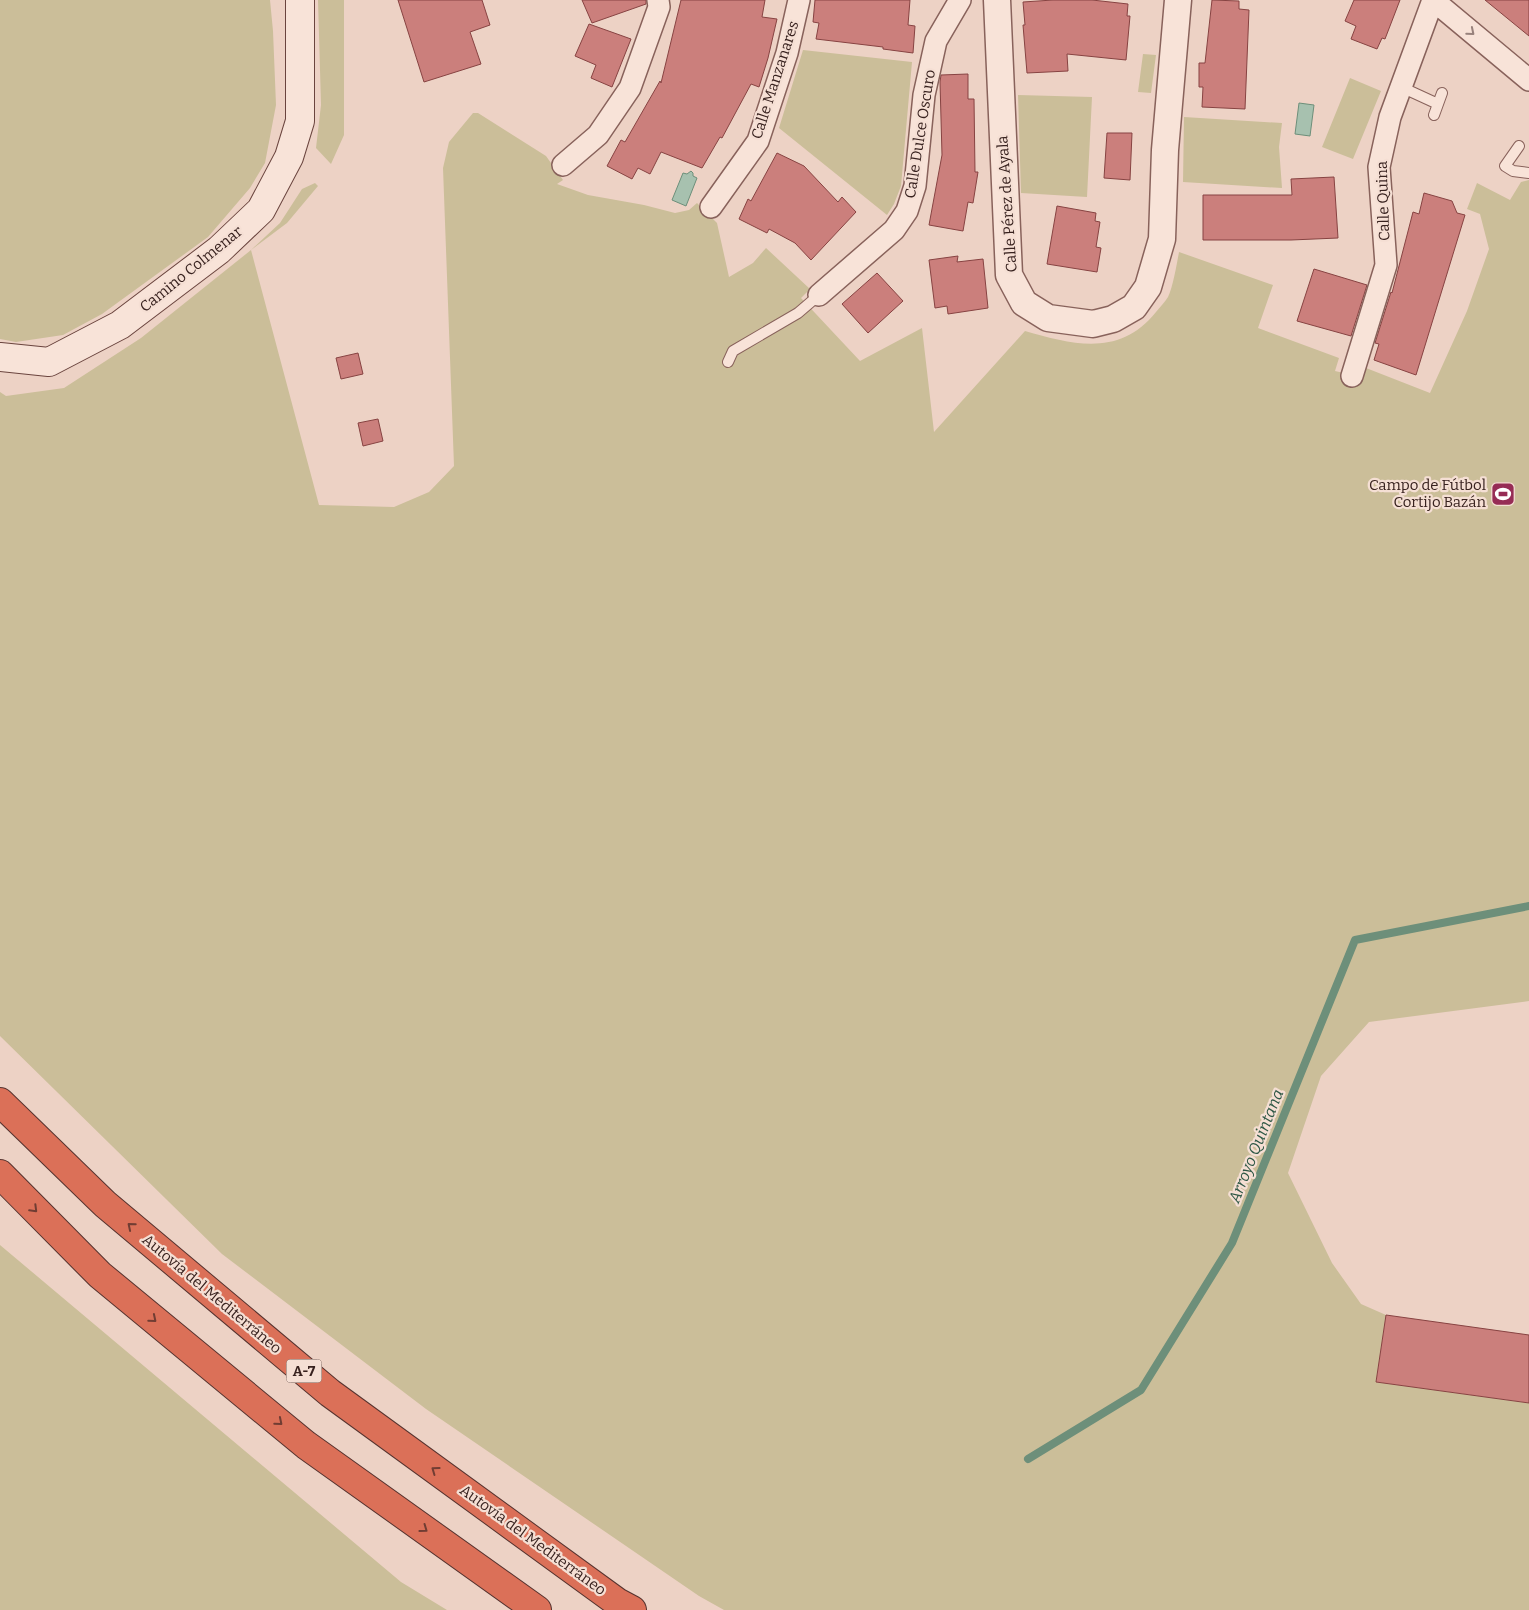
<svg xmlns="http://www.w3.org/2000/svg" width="1529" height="1610" font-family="Bitter,serif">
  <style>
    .green { fill: #cbbe99 }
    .water { fill: #a7c1af; stroke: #6d8f7a }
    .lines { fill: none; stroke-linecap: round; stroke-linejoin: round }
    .stream { stroke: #6d8f7a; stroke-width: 8 }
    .building { fill: #cb7f7c; stroke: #874342 }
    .service-casing { stroke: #88625b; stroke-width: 12 }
    .minor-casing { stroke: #88625b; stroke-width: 24 }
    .tertiary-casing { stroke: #88625b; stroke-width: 29 }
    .secondary-casing { stroke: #6a443e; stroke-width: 30 }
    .motorway-casing { stroke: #56332f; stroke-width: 30 }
    .service { stroke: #f8e3d8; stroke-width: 10 }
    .minor { stroke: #f8e3d8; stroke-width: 21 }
    .tertiary { stroke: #f8e3d8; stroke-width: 26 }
    .secondary { stroke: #f8e3d8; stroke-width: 28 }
    .motorway { stroke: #db7058; stroke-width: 28 }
    .oneway { stroke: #98827c }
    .oneway2 { stroke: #713d33 }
    .labels { text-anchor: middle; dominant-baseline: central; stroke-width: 4.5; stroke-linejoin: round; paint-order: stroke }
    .shield { fill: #f5dfd4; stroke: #715b55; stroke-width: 1 }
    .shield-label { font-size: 14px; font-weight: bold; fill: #38221f }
    .street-label { font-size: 15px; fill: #38221f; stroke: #f5dfd4 }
    .poi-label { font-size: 15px; fill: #38221f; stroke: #f5dfd4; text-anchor: end }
    .water-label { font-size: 16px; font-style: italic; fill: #2f5846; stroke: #f5dfd4 }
  </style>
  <rect width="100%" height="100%" fill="#edd2c5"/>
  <path class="green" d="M0,0H270L273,31L276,105L265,163L250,188L208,237L102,314L63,335L16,342L0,339Z
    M318,0H344V135L331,164L316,148L321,105Z
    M803,50L912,62L901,186L894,204L887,215L779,128Z
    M1143,54L1156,55L1151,93L1138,92Z
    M1350,78L1381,91L1353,159L1322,147Z
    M1018,95L1092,97L1087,197L1021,193Z
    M473,113H478L546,156L563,180L557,184L588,195L644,205L675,213L689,210L697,203L717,223L729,277L753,263L766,248L810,289L801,298L860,361L922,328L934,432L1025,331C1074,345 1120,357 1156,312C1160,307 1165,302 1168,297C1173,287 1177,263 1179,252L1273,285L1258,328L1339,358L1335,371L1361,377L1366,368L1430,393L1467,311L1489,249L1480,214L1467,209L1477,183L1510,200L1521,182L1529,180V1001L1369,1022L1321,1076L1288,1173L1332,1263L1361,1304L1386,1315L1376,1382L1529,1403V1610H724L699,1596L426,1409L222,1254L0,1036V392L6,396L64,388L141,338L251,250L280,223L302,189L315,183L318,186L287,223L251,250L319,505L394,507L429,492L454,466L443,168L449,142Z
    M1184,117L1282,123L1279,147L1282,188L1183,182Z
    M0,1245L401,1582L447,1610H0Z"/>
  <path class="water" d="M1299,103L1314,105L1310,136L1295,134Z
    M691,171L693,173V176L697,178L686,206L672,200L683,173L687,174Z"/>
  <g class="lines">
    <path class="stream" d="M1028,1459L1141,1390L1232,1243L1355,940L1529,906"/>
  </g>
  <path class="building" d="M398,0H482L490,25L470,32L481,64L424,82Z
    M582,0H646V4L592,23Z
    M681,0H765L762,17L777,19L768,58L759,87L751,84L722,138L720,137L702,168L661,152L650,174L638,168L632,179L607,166L621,140L625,142L660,81L661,83Z
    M815,0H910L908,25L915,26L913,53L883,49V47L816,39L819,23L813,22Z
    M1053,0H1092L1128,4L1127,16H1130L1126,60L1067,54L1068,71L1027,73L1023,25H1025L1023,2Z
    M1212,0L1239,1V9L1249,10L1245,109L1202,107L1203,87H1199V63H1205Z
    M1354,0H1400L1385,39L1382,38L1377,49L1351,39L1356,26L1345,21Z
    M1485,0H1529V36Z
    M589,24L631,39L612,87L591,78L596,65L575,56Z
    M968,74V99H974L975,172H978L973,203L968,202L963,231L929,225L942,155L940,82L941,75Z
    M1107,133H1132L1130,180L1104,178Z
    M777,153L804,166L838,202L842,197L856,212L811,260L795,243L769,229L767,233L739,219L748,199L751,201Z
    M1334,177L1338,238L1291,240H1203V195H1292L1291,179Z
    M1424,193L1452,201L1457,213L1465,215L1416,375L1374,360L1379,344L1375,343L1391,292L1392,293L1413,212L1419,214Z
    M1057,206L1096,213L1095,221L1100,222L1096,247L1101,248L1097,272L1047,264Z
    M958,256L957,262L983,259L988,308L948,314L947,306L935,308L929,260Z
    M1314,269L1367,285L1351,336L1297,321Z
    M877,273L903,301L868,333L842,304Z
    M358,353L363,374L341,379L336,358Z
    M378,419L383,441L363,446L358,423Z
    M1386,1315L1529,1335V1403L1376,1382Z"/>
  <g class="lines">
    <g class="service-casing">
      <path id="service" d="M1401,87L1438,104
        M1434,115L1442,93
        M1519,146L1505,166L1513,171L1529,173
        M728,362L733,351L798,313L819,295"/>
    </g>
    <g class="minor-casing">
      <path id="minor" d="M1433,0L1529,80
        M563,165L598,135L630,88L659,7L658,0
        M711,207L758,141L787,53L799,0
        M819,295L894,230L907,211L915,186L924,95L936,41L960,0
        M1352,376L1386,265L1379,167L1390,117L1433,0"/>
    </g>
    <g class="tertiary-casing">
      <path id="tertiary" d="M997,0L1009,275L1024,303L1048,318L1093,324L1113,319L1134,307L1148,287L1162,239L1165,150L1178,0"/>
    </g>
    <g class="secondary-casing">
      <path id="secondary" d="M0,357L49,362L120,325L219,250L261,210L289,157L300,121V0"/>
    </g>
    <g class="motorway-casing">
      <path id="motorway" d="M0,1102L105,1204L330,1393L617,1602L632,1610
        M0,1174L100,1275L306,1445L537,1610"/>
    </g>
    <use href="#service" class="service"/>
    <use href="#minor" class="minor"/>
    <use href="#tertiary" class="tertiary"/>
    <use href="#secondary" class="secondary"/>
    <use href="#motorway" class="motorway"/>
  </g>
  <defs><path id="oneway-chevron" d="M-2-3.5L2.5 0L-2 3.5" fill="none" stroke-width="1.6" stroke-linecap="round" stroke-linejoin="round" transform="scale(1.25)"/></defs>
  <use class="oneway" href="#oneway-chevron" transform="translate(1471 32) rotate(40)"/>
  <g class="oneway2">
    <use href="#oneway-chevron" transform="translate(34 1209) rotate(45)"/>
    <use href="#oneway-chevron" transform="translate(131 1226) rotate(-140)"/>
    <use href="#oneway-chevron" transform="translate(153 1319) rotate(40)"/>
    <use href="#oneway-chevron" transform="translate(279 1422) rotate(40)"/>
    <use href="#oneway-chevron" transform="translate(435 1470) rotate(-144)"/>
    <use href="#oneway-chevron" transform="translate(424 1529) rotate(36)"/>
  </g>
  <defs>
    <g id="stadium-square" transform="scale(1.25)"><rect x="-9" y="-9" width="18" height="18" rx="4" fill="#962c55" stroke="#f5dfd4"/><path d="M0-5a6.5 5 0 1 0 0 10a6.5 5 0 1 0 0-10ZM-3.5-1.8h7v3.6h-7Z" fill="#fff"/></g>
  </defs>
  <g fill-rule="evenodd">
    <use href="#stadium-square" x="1503" y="494"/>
  </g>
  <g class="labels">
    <rect class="shield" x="286.5" y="1359.5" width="35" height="23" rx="4"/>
    <g class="shield-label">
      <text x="304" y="1371">A-7</text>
    </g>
    <g class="street-label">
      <text transform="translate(775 80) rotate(-72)">Calle Manzanares</text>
      <text transform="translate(920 134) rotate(-81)">Calle Dulce Oscuro</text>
      <text transform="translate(1383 201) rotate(-92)">Calle Quina</text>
      <text transform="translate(1007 204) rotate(-94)">Calle Pérez de Ayala</text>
      <text transform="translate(191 269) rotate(-39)">Camino Colmenar</text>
      <text transform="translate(212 1294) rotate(40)">Autovía del Mediterráneo</text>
      <text transform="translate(533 1540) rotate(36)">Autovía del Mediterráneo</text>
    </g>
    <g class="poi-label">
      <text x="1486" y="485">Campo de Fútbol<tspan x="1486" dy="17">Cortijo Bazán</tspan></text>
    </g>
    <g class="water-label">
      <text transform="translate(1256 1146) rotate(-68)">Arroyo Quintana</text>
    </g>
  </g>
</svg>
